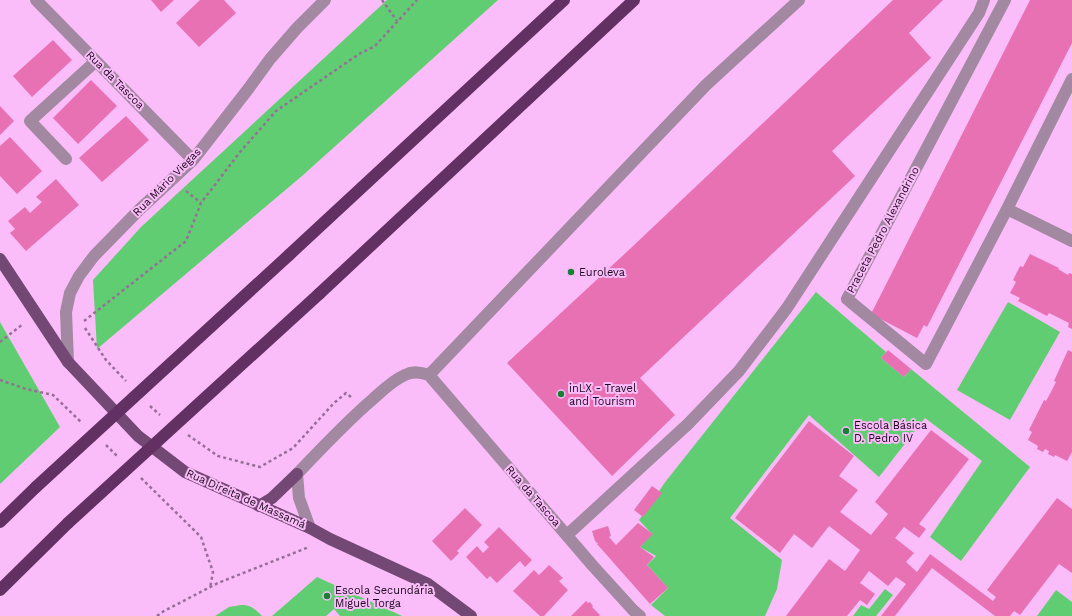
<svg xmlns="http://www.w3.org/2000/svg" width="1072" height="616" font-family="'Work Sans',sans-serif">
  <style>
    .green { fill: #61cd72 }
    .building { fill: #e871b4 }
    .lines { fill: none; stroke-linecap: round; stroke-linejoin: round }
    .path { stroke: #986d98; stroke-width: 2.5; stroke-dasharray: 3 3; stroke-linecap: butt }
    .minor { stroke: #a288a1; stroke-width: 12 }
    .major { stroke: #744874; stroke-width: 12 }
    .highway { stroke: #633063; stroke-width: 12 }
    .highway-bridge { stroke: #633063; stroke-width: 12 }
    .poi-dot { fill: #187f33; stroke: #fabdf9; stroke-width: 1.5 }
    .labels { text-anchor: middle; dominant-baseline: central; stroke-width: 4; stroke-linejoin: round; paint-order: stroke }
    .street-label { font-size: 11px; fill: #1b071c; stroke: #fabdf9 }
    .poi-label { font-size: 11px; fill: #1b071c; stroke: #fabdf9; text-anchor: start }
  </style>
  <rect width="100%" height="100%" fill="#fabdf9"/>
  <path class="green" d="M387,0H498L302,176L97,349L93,280L141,227Z
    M816,292L886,352L881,358L904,377L911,369L1030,467L961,561L930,537L982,461L925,418L879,477L809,415L730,518L782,560L777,589L765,616H665L651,605L668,588L647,565L656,556L640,547L652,534L639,520L666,481Z
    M1008,302L1060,332L1010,420L957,390Z
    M0,322L60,427L0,484Z
    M317,577L400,615L402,616H340L334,609L326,616H272Z
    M885,589L893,595L876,616H853L861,605L869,609Z
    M1056,590L1072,602V616H1037Z
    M241,605C251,605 255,609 262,616H215L229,607Z"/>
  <path class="building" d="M151,0H174L161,12Z
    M200,0H224L236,13L199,47L176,23Z
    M893,0H943L909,33L931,58L832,151L855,176L640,378L675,415L612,476L507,363L632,247Z
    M1030,0H1072V43L927,327L924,325L917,338L871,314Z
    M53,40L72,60L32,97L13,76Z
    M91,80L117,106L78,144L53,118Z
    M0,106L14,121L0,135Z
    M126,116L149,140L102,182L79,158Z
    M10,137L42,171L17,194L0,176V146Z
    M56,179L79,205L26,251L10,233L15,229L8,221L25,207L30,213L42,202L36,197Z
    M1030,254L1059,268L1058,269L1068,275L1069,273L1072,274V329L1068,327L1069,323L1049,313L1047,316L1018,301L1020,298L1010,293L1016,282L1013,280L1020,266L1023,267Z
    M888,350L911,369L904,377L881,358Z
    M1068,350L1072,352V452L1067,461L1055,455L1054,457L1048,454L1049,451L1045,449L1043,452L1037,449L1038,446L1028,440L1032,432L1029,430L1044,400L1046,401L1052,390L1056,382L1054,381Z
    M809,421L854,456L839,476L858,490L840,512L871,535L888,514L875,502L931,430L969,459L919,524L926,529L919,538L904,527L895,538L914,553L906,562L917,572L930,554L993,601L996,597L987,590L1057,498L1072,509V573L1059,564L1020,615L1014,611L1010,616H995L932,568L895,616H881L906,584L896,577L888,586L869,571L860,583L875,594L867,605L860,600L847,616H786L829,559L845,571L860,550L829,526L812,548L794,534L780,553L735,518Z
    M652,486L662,493L643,517L634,510Z
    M465,508L482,525L457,551L459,553L451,561L432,541Z
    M638,523L653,534L640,547L654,557L647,565L668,588L650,604L597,544H598L595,541L592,531L608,526L611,536L609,537L616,545Z
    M499,527L532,560L525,567L520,561L497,583L490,576L487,579L466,557L477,546L483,553L489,547L484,542Z
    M549,565L563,578L559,581L568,590L544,616H540L513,591L534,570L539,575Z
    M586,601L588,603L590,602L593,606L592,607L600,615L599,616H571Z"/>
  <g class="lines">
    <path class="path" d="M382,0L397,21
      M186,191L201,203
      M84,321L186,241L201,203L240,152L276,111L359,54L375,46L417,0
      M85,328L106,360L126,381
      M0,342L23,324
      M0,380L26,389L53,395L82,423
      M150,406L160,415
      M188,435L218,456L260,467L293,448L334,403L346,393L351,397
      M106,445L117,456
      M141,478L201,537L213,572L210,588
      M157,616L164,611L218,583L309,547"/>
    <path class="minor" d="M36,0L193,160
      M1005,0L847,299L926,364L1007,209L1072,79
      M66,159L30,121L96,61
      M1007,209L1072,241
      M68,362L66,312L70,293L79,276L94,256L139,210L193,160L249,88L270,59L297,28L325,0
      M429,375L706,85L799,0
      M429,375L593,566L633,610L640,616
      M310,528L299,498L297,474C322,448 346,422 373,399C383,390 393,380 405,375C413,371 420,372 429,375
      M567,535L688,424L739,371L787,308L979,13L984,0"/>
    <path class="major" d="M0,259L68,362L138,436L185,472L310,528L330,539L428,584L471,616
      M259,506L272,498L297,474"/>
    <path class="highway" d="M289,255L564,0
      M319,294L634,0
      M0,522L36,487
      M0,590L68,523"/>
    <path class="highway-bridge" d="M36,487L289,255
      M68,523L319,294"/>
  </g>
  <g class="poi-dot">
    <circle cx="571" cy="272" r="4"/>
    <circle cx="561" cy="394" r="4"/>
    <circle cx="846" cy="431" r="4"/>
    <circle cx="327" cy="596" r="4"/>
  </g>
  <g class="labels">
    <g class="street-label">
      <text transform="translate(115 80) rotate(45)">Rua da Tascoa</text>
      <text transform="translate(167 182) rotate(-45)">Rua Mário Viegas</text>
      <text transform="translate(883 230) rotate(-62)">Praceta Pedro Alexandrino</text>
      <text transform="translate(533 496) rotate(49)">Rua da Tascoa</text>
      <text transform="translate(246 499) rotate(24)">Rua Direita de Massamá</text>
    </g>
    <g class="poi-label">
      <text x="579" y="272">Euroleva</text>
      <text x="569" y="388">inLX - Travel<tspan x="569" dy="13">and Tourism</tspan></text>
      <text x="854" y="425">Escola Básica<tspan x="854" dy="13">D. Pedro IV</tspan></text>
      <text x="335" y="590">Escola Secundária<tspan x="335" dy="13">Miguel Torga</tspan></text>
    </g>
  </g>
</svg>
